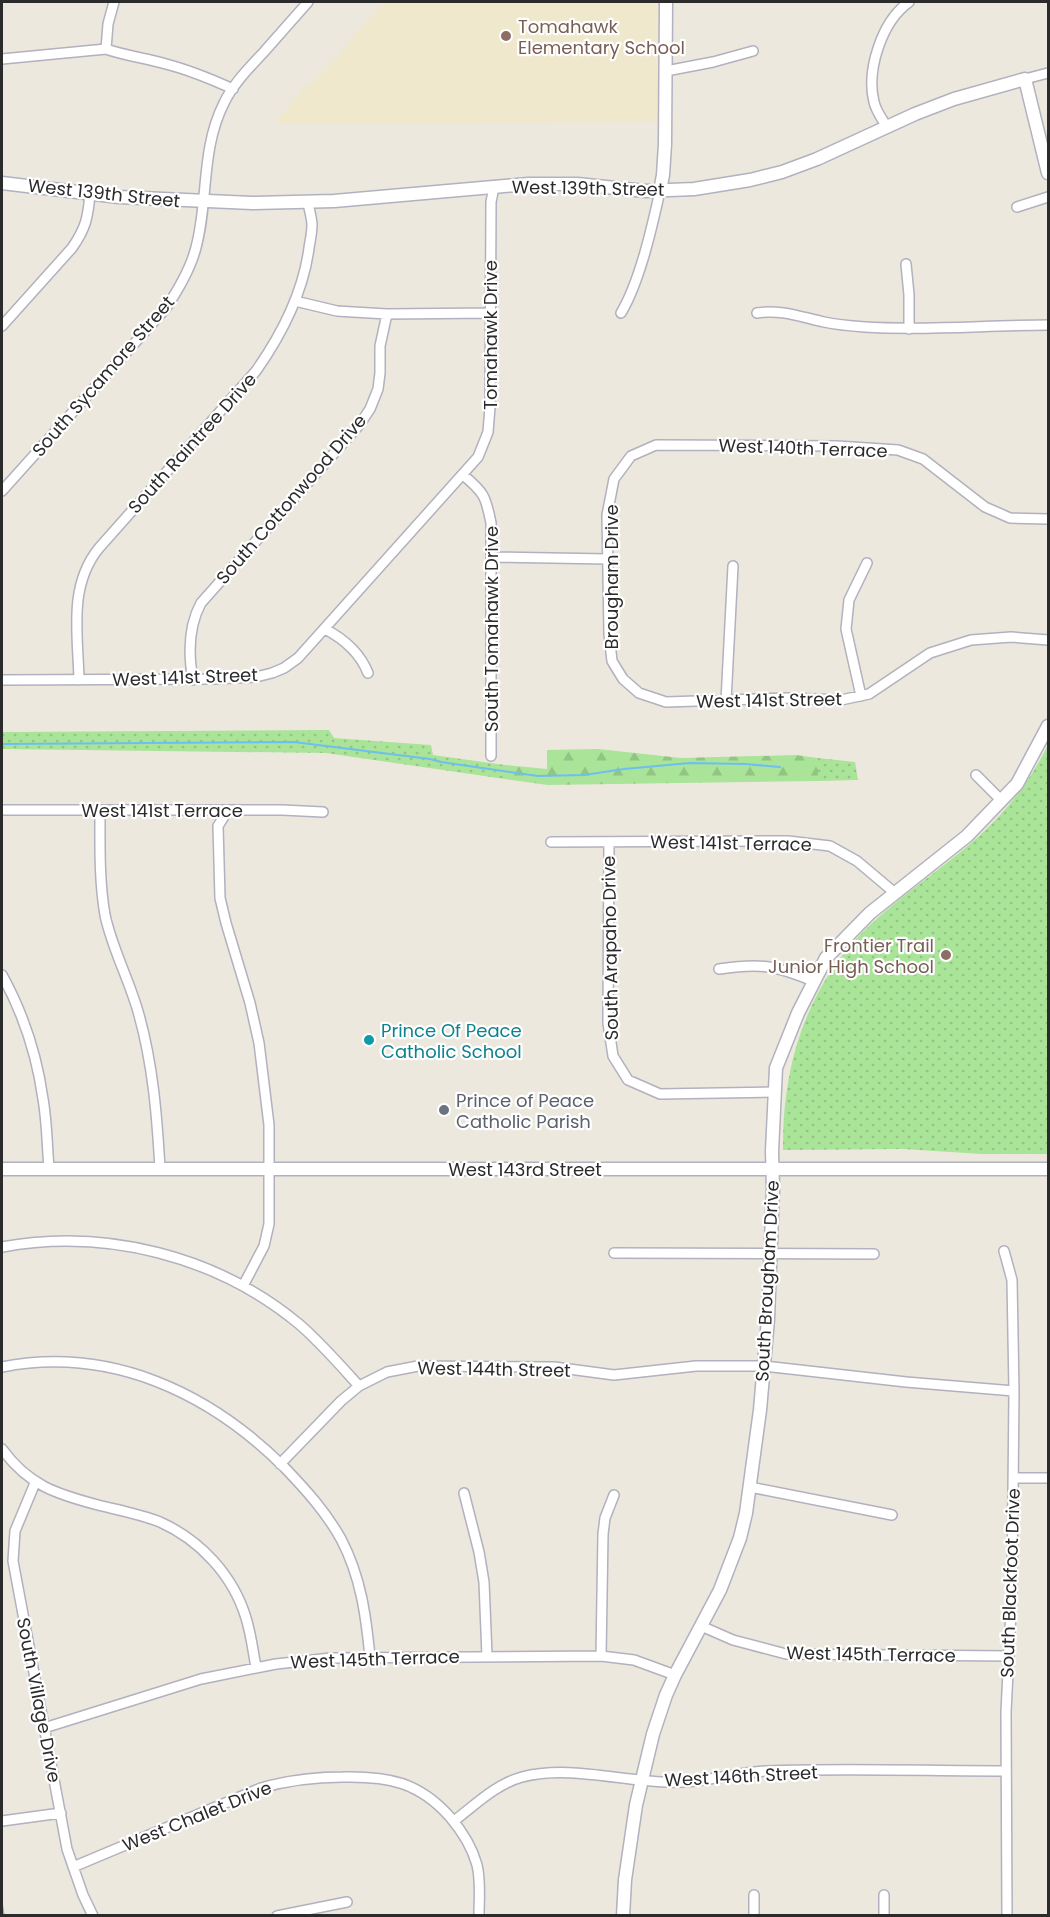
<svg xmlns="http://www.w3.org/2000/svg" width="1050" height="1917" font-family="Poppins,sans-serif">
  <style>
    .education { fill: #efe8cc }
    .grass { fill: url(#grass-dots) }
    .forest { fill: url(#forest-firs) }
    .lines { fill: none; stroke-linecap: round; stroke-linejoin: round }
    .stream { stroke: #6ebef1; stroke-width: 2 }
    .minor-casing { stroke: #b1b1bf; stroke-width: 12 }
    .tertiary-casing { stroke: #b1b1bf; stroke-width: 15 }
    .minor { stroke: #fff; stroke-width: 9 }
    .tertiary { stroke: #fff; stroke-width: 12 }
    .education-dot { fill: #8d6e63; stroke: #fff; stroke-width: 2 }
    .culture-dot { fill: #0f9aa8; stroke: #fff; stroke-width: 2 }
    .worship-dot { fill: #6b7280; stroke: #fff; stroke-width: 2 }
    .labels { text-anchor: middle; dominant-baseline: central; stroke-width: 4.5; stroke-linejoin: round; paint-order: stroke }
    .education-label { font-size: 18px; fill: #785e54; stroke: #fff; text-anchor: start }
    .street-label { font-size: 18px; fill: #2b2b2b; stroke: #fff }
    .culture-label { font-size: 18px; fill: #0d838f; stroke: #fff; text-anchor: start }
    .worship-label { font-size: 18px; fill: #5b616d; stroke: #fff; text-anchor: start }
  </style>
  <defs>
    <pattern id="grass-dots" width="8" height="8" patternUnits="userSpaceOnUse" patternTransform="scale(1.5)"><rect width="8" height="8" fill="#a9e498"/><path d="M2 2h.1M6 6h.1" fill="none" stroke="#92c483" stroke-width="1.8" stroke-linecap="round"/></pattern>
    <pattern id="forest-firs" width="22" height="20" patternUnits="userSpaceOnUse" patternTransform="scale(1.5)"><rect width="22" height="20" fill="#a9e498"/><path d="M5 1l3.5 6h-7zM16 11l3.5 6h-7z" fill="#92c483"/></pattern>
  </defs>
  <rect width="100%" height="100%" fill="#ede8dd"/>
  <path class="education" d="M384,2H658V122L274,124L303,89L324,71Z"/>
  <path class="grass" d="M329,730L334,738L431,745L433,755L505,765V779L326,753L2,749V732Z
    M1048,745V1154H981L904,1149L783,1150C782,1064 807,984 871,924C904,893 943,868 977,838C1007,811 1030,781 1048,745Z
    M818,758L855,762L858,780L818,781Z"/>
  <path class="forest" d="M598,749L681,758L796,755L818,758V781L548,785L505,779V765L547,769V750Z"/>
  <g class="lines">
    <path class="stream" d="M2,744L294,742L430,759L441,762L538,776L584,775L624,769L690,763L745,764L780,767
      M2,1905L4,1916"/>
    <g class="minor-casing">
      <path id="minor" d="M106,49L108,24L114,2
        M2,59L106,49C126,56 146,58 166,64C189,70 211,79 233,89
        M666,71L713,62L753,51
        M1025,79L1048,73
        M887,127C882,119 876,111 874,102C866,70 882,21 909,2
        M1017,207L1048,197
        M906,264L909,295V329
        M295,301L337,311L353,312L387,314L491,313
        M621,313C640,281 652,227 660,191
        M757,313C780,309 801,317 824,322C838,325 851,326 865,327C926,331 987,325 1048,325
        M2,326L72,248C86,228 88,217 90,194
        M463,475C484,492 486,497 491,523V756
        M2,491L166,308C178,290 189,272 195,251C209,204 200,150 224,103C233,84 249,68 263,53C278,36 293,19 308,2
        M1048,519L1010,518L985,507L923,459L898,450L837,446L656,445L631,456L614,479L607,515L609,634L612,661L623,679L639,693L666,702L788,698L841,700L869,694L930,653L971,640L1011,637L1048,640
        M492,557L608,559
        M325,629C344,639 360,653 368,673
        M2,680L212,679L256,677L272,673L284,668L298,658L478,457L488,432L490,407L491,202L494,187
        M79,680C78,634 68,586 99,548L256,371C282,334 303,294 309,248C310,241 312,233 312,225C312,218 309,210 308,202
        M193,680C188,653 188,627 201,603L360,424L370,409L378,389L380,373V346L387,314
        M861,696L846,629L849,600L867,563
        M726,701L733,566
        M976,775L1001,800
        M2,810H282L323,812
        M100,810C100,845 99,880 105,915C112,949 130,981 139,1015C153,1065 157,1116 160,1169
        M228,810L218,826L220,898L226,923L250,1003L259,1043L269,1125V1224L264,1246L243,1286
        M551,842L788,841L830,846L857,861L895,893
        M609,842L608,1023L613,1056L628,1080L660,1094L775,1092
        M719,969C760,963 775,965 813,981
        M2,975C23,1013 37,1056 43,1099C47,1122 47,1145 49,1168
        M2,1247C106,1228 217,1256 299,1324C321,1343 340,1365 359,1386
        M1004,1251L1012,1280L1014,1391L1012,1591L1006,1712L1007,1916
        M614,1253L874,1254
        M2,1367C110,1346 209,1392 285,1468C306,1490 326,1512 341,1539C361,1577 366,1616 370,1657
        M2,1449C28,1485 56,1494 98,1505C118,1510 140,1514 160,1522C200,1540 233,1575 246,1618C251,1634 253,1651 256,1667
        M280,1464L341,1401L359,1386L387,1372L418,1366L554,1367L614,1375L696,1366H764L906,1382L1014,1391
        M1013,1478H1048
        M35,1483L15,1531L13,1561L67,1849L83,1895L93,1916
        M750,1487L892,1515
        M464,1493L479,1552L484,1582L487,1656
        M701,1626L733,1640L786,1654L1009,1656
        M601,1656L603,1534L605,1518L614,1495
        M44,1728L201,1679L276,1664L331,1658L601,1656L634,1660L675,1675
        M2,1821L61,1813
        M454,1821C475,1805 496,1784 522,1777C568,1765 620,1781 666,1782C700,1784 732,1773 766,1771C845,1768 927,1771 1006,1771
        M73,1867L261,1788C289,1780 314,1777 343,1777C388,1776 419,1782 450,1817C462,1831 472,1847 477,1865C481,1881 479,1899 479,1916
        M754,1895V1916
        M884,1895V1916
        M277,1916L347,1902"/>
    </g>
    <g class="tertiary-casing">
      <path id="tertiary" d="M2,183L119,197L252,203L334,201L528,184H577L645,191L694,189L750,180L782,172L817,159L915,114L954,99L1025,79L1048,173
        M660,191L663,175L665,144L666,2
        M2,1169H1048
        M623,1916L625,1880L636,1805L653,1734L666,1695L675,1675L720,1590L740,1538L746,1513L760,1410L768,1319L773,1189L772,1151L776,1068L798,1013L826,958L870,913L967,836L1017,784L1048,726"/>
    </g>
    <use href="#minor" class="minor"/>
    <use href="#tertiary" class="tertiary"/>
  </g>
  <g class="education-dot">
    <circle cx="506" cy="36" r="6"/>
    <circle cx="946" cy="955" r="6"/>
  </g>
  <circle class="culture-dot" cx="369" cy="1040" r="6"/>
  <circle class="worship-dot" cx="444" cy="1110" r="6"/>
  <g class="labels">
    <g class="education-label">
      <text x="518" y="26">Tomahawk<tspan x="518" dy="21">Elementary School</tspan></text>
      <text x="934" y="945" text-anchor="end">Frontier Trail<tspan x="934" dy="21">Junior High School</tspan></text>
    </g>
    <g class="street-label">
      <text transform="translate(588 188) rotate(1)">West 139th Street</text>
      <text transform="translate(104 193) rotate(6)">West 139th Street</text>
      <text transform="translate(490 335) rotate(-90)">Tomahawk Drive</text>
      <text transform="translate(103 376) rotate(-49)">South Sycamore Street</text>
      <text transform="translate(192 443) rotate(-48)">South Raintree Drive</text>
      <text transform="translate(803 448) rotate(2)">West 140th Terrace</text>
      <text transform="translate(291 499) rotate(-49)">South Cottonwood Drive</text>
      <text transform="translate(611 577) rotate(-90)">Brougham Drive</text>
      <text transform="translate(491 629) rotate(-90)">South Tomahawk Drive</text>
      <text transform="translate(185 677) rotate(-2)">West 141st Street</text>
      <text transform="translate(769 700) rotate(-1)">West 141st Street</text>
      <text x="162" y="810">West 141st Terrace</text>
      <text transform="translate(731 843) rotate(1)">West 141st Terrace</text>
      <text transform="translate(610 948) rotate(-91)">South Arapaho Drive</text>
      <text x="525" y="1169">West 143rd Street</text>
      <text transform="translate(767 1281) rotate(-87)">South Brougham Drive</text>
      <text transform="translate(494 1369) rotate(1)">West 144th Street</text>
      <text transform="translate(1010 1583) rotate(-88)">South Blackfoot Drive</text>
      <text transform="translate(871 1654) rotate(1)">West 145th Terrace</text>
      <text transform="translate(375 1659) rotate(-2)">West 145th Terrace</text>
      <text transform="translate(39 1700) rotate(79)">South Village Drive</text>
      <text transform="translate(741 1776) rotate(-3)">West 146th Street</text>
      <text transform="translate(197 1816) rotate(-22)">West Chalet Drive</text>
    </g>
    <g class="culture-label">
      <text x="381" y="1030">Prince Of Peace<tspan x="381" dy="21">Catholic School</tspan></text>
    </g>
    <g class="worship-label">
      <text x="456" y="1100">Prince of Peace<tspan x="456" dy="21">Catholic Parish</tspan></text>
    </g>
  </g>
  <rect width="1050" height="1917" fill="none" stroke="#2b2b2b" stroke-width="6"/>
</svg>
